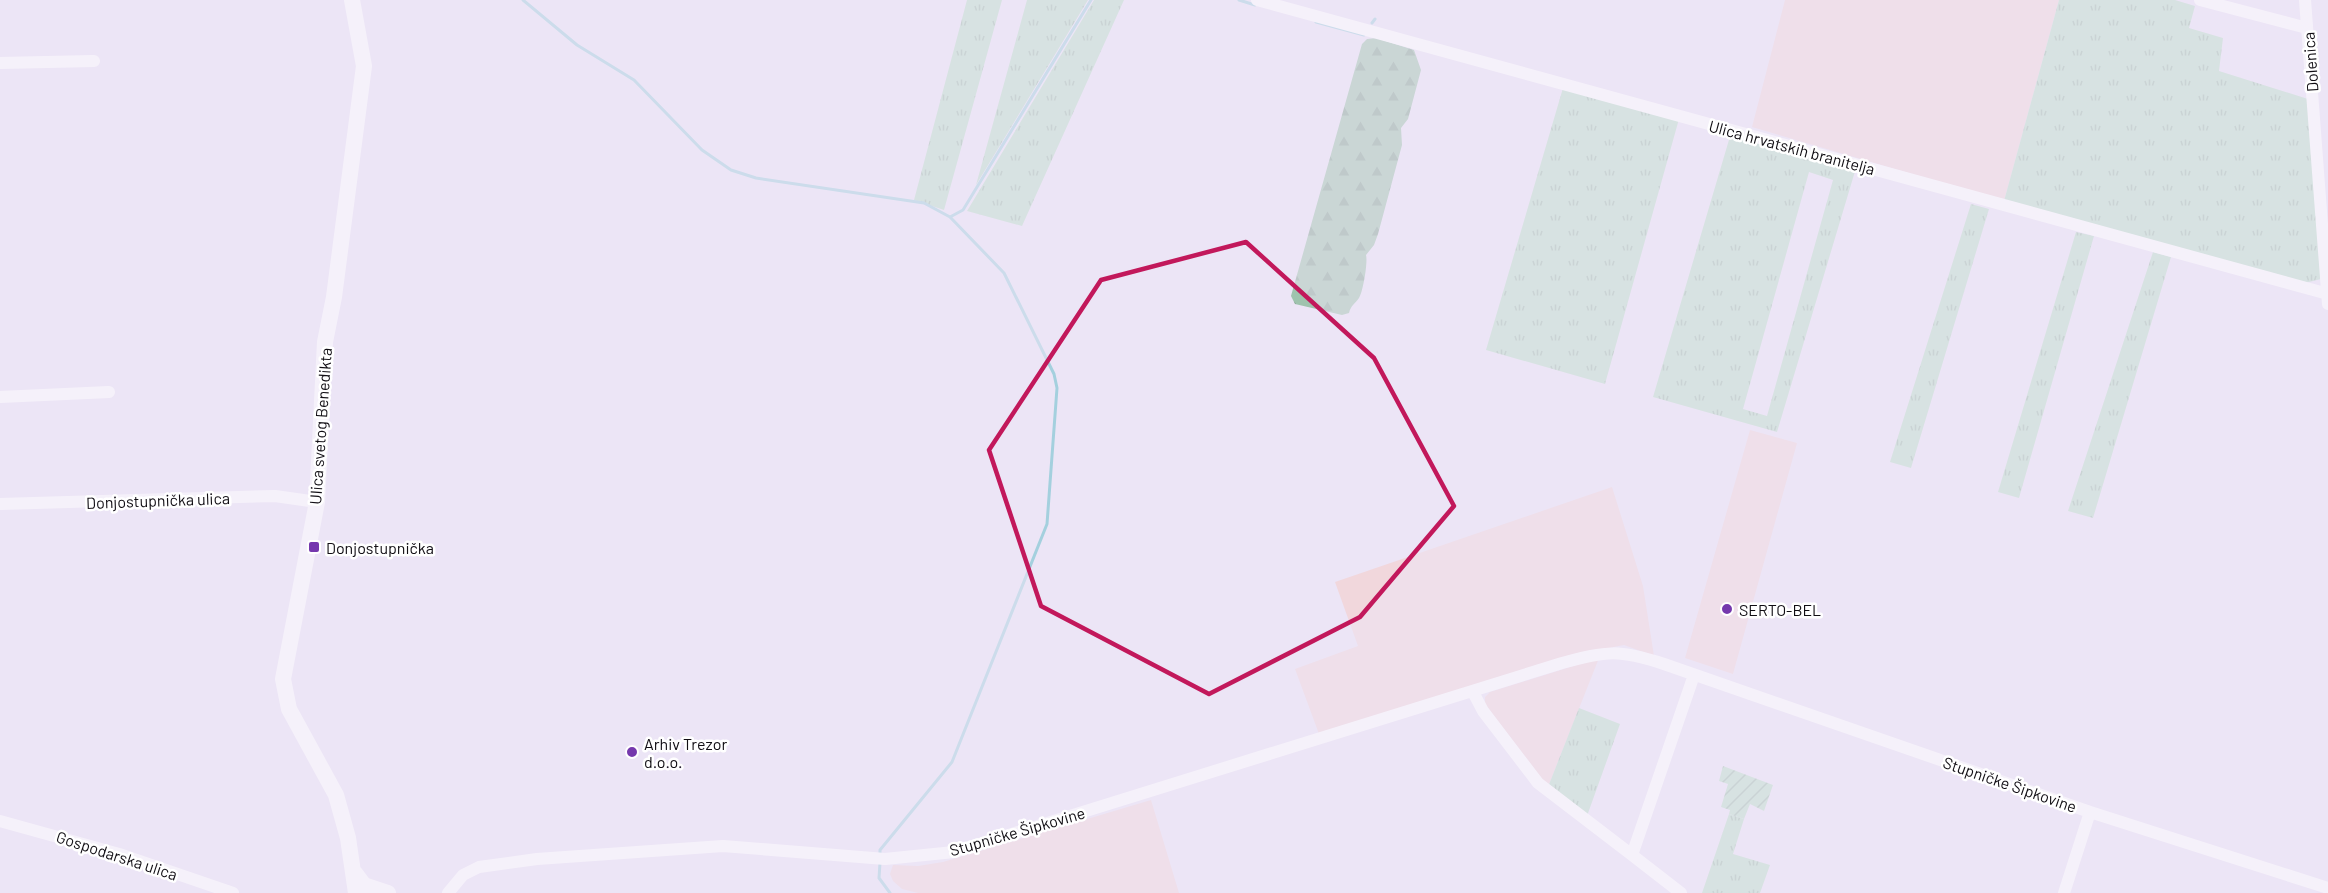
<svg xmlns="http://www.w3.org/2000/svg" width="2328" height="893" font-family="Barlow,sans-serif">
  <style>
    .industrial { fill: #f1d7dc }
    .grass { fill: url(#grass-tufts); fill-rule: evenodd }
    .forest { fill: url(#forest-firs) }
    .garden { fill: url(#garden-furrows) }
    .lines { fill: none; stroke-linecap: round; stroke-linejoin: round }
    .stream { stroke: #a4d0de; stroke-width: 3 }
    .street { stroke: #fff; stroke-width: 12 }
    .secondary { stroke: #fff; stroke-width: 16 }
    .marked { fill: none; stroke: #c2185b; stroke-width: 4.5; stroke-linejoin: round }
    .poi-dot { fill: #7538ad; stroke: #fff; stroke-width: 2 }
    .labels { text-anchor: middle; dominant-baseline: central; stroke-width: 5; stroke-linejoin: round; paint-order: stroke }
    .street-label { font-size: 16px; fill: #100d13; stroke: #fff }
    .poi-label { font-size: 16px; fill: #100d13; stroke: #fff; text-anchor: start }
  </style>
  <defs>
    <pattern id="grass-tufts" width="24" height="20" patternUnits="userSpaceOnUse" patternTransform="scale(1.5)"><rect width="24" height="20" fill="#bddeca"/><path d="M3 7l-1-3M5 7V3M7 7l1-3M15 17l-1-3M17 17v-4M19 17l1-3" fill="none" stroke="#a1bdad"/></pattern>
    <pattern id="forest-firs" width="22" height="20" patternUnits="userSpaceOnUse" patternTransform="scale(1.5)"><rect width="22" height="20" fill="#9fc3ae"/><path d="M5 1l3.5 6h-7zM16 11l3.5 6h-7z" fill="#88a695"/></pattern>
    <pattern id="garden-furrows" width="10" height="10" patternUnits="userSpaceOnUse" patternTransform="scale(1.5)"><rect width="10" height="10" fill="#bddeca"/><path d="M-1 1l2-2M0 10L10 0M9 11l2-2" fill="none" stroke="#a1bdad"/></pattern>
  </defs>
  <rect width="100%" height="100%" fill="#ece5f6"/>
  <path class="industrial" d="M1785,0H2059L2004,201L1752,127Z
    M1750,430L1797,443L1733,674L1685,658Z
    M1612,487L1643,586L1654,656L1624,645L1577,654L1319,734L1295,669L1358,646L1335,582Z
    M1599,658L1548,787L1485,704V697L1490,692Z
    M1151,800L1179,893H918L902,889L893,881L890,874L893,865L918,866L943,862Z"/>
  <path class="grass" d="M967,0H1002L944,210L914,200Z
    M1027,0H1088L976,185Z
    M1094,0H1124L1022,226L967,211Z
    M2059,0H2175L2195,6L2189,28L2223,38L2219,71L2308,99L2321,279L2305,283L2004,201Z
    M1563,88L1679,119L1605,384L1486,350Z
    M1731,133L1856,168L1777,432L1653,397ZM1809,172L1833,180L1767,416L1743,409Z
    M1971,204L1989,209L1911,468L1890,462Z
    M2076,232L2094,236L2019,498L1998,492Z
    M2153,252L2171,257L2093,518L2068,511Z
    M1579,708L1620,724L1587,816L1548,787Z
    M1729,814L1744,819L1733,854L1770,865L1760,893H1702Z"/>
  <path class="forest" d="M1376,38L1414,50L1421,70L1408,119L1401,128L1402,145L1378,234L1374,245L1366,255C1368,262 1363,292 1359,298C1355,304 1351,305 1349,313L1342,315L1295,304L1291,296L1362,44L1367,39Z"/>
  <path class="garden" d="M1723,766L1773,785L1764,811L1750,804L1744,819L1729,814L1730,810L1721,807L1728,784L1719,781Z"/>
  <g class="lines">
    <path class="stream" d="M523,0L577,45L634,80L702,150L731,170L756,178L924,203L950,217L1004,273L1054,374L1057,388L1047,524L952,762L880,850V856
      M1239,0L1255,5
      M1316,22L1364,35
      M1372,23L1375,19
      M950,217L963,210L1091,0
      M880,863L879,878L890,893"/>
    <path class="street" d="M1257,0L2328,294
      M2200,0L2307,28
      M2305,0L2328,304
      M0,63L94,61
      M0,397L109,392
      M0,504L275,496L317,502
      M1473,692L1483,711L1538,783L1632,855L1694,675
      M0,821L119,854L233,893
      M1632,855L1681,893
      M448,893L463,875L479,867L537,859L723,846L885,859L954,852L1562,663C1609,651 1617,649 1664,664L2090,812L2328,888
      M2064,893L2090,812"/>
    <path class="secondary" d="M352,0L364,66L334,297L325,342L317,502L283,679L289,709L336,795L348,838L356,893
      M355,873L364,885L388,893"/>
  </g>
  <path d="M0 0H2328V893H0ZM1246,242L1374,358L1454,506L1360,617L1209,694L1041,606L989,450L1101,280Z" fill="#ece5f6" fill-opacity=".55" fill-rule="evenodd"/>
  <path class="marked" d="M1246,242L1374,358L1454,506L1360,617L1209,694L1041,606L989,450L1101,280Z"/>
  <g class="poi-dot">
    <rect x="308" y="541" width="12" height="12" rx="3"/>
    <circle cx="1727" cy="609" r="6"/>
    <circle cx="632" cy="752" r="6"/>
  </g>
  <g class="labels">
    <g class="street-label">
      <text transform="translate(2310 62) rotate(-94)">Dolenica</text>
      <text transform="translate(1792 147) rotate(15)">Ulica hrvatskih branitelja</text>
      <text transform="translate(320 426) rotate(-86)">Ulica svetog Benedikta</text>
      <text transform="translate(158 500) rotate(-2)">Donjostupnička ulica</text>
      <text transform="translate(2010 784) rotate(19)">Stupničke Šipkovine</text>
      <text transform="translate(1017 831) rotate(-16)">Stupničke Šipkovine</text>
      <text transform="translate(117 855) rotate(18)">Gospodarska ulica</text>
    </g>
    <g class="poi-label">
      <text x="326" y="547">Donjostupnička</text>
      <text x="1739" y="609">SERTO-BEL</text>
      <text x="644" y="743">Arhiv Trezor<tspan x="644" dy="18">d.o.o.</tspan></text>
    </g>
  </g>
</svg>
